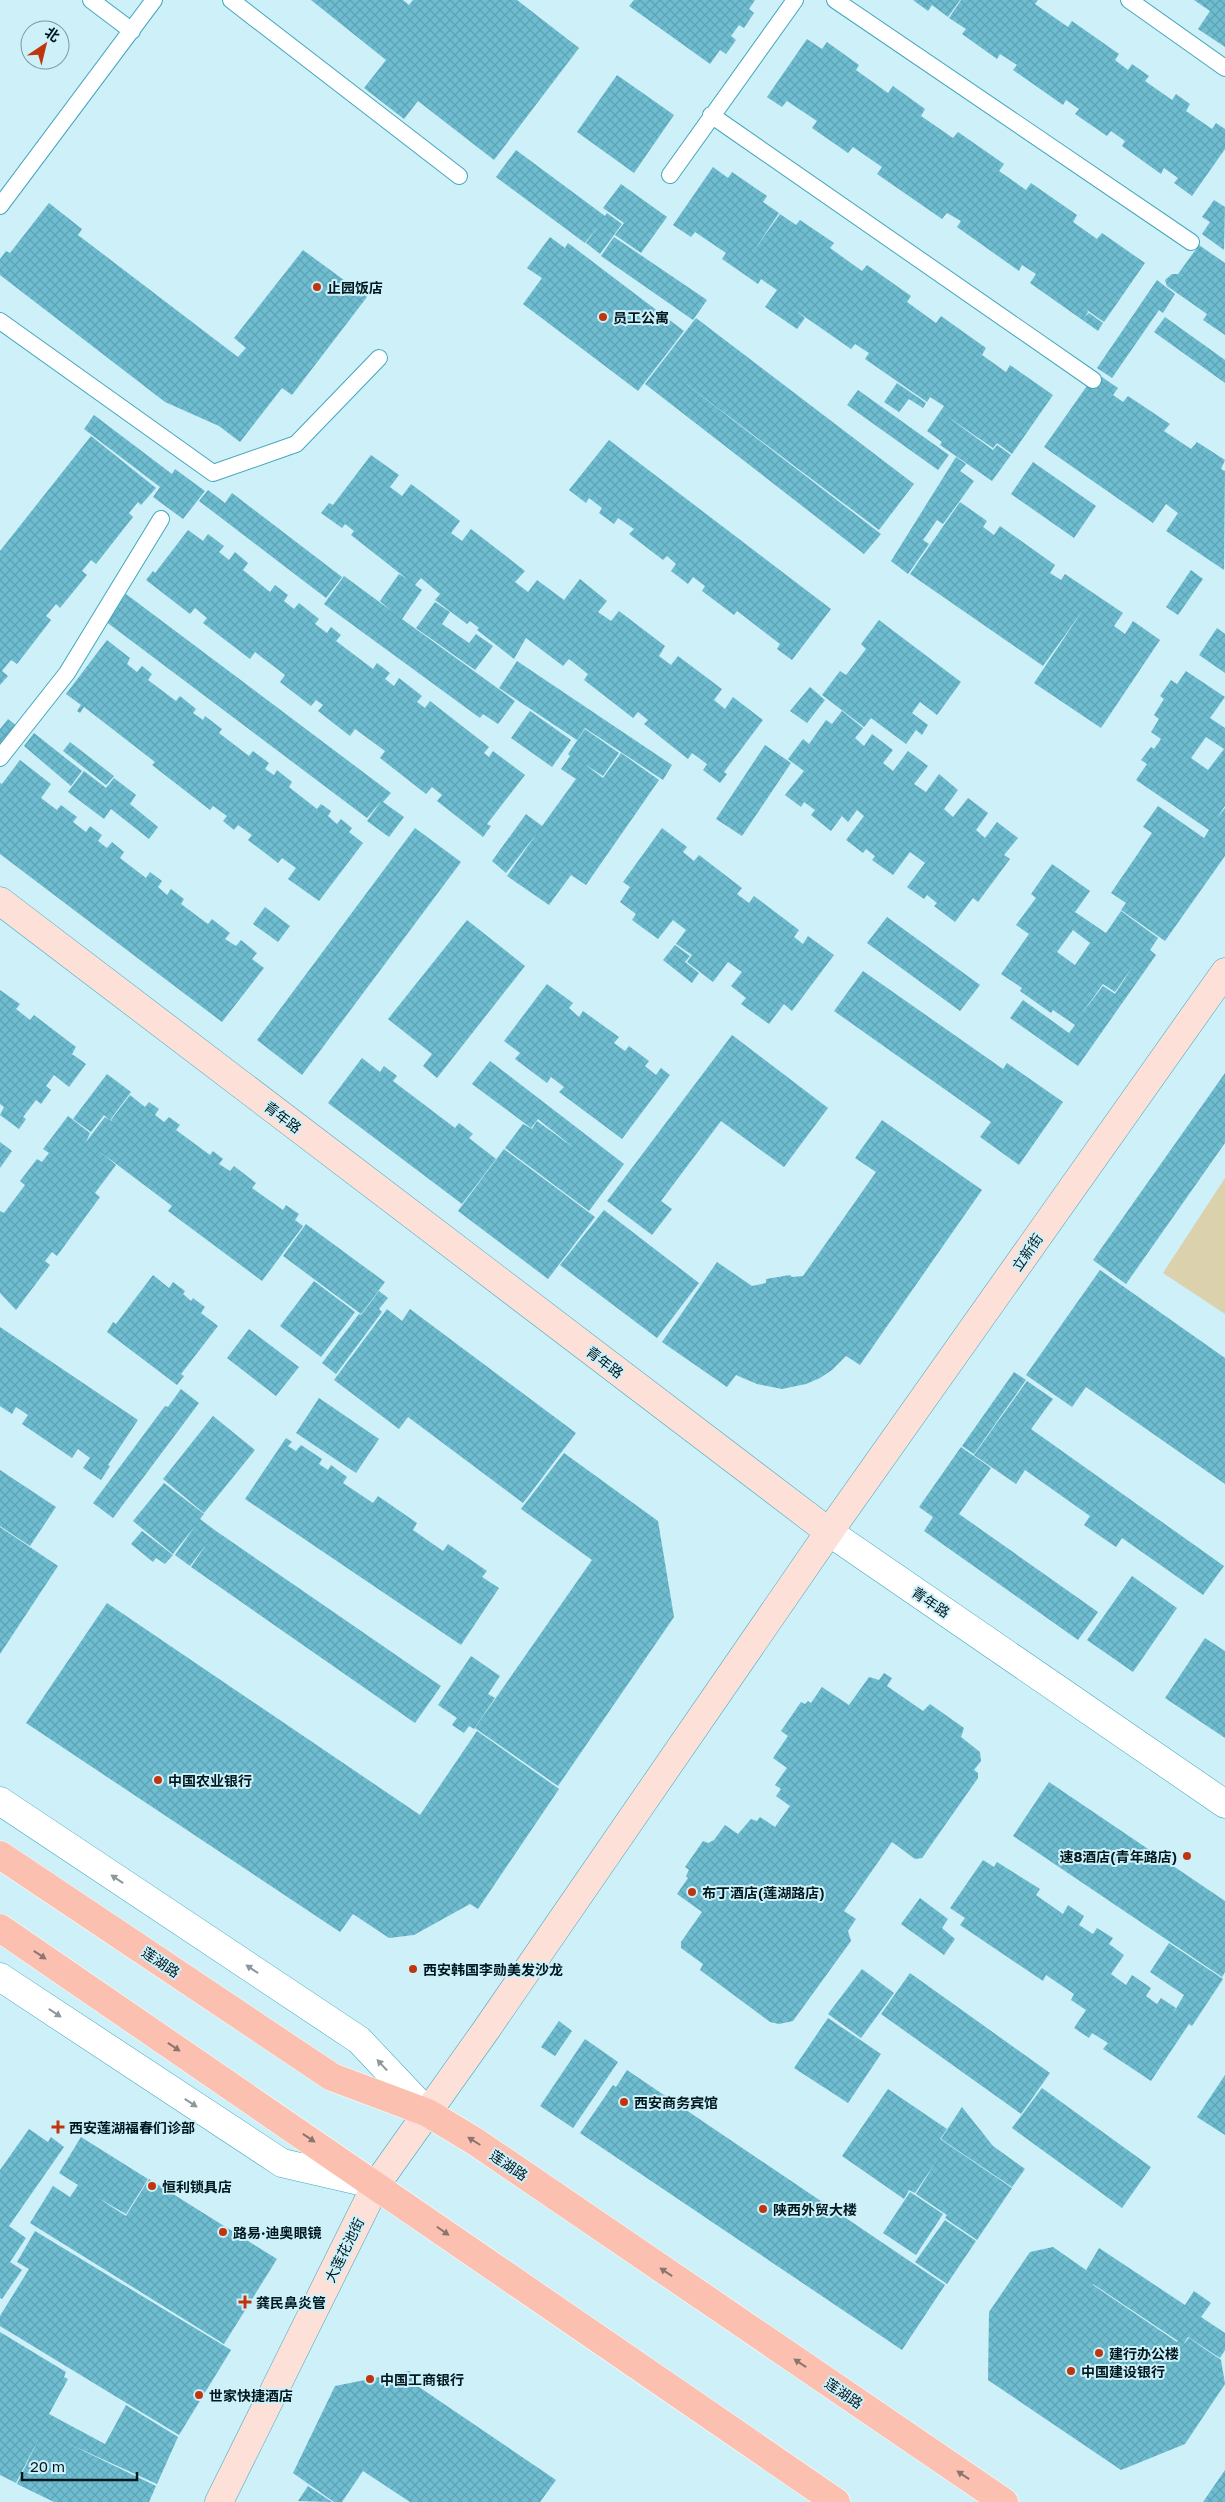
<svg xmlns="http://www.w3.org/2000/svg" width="1225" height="2502" font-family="'Golos Text','Noto Sans SC',sans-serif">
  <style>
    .garden { fill: #dbd1ac }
    .building { fill: url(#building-cross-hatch); fill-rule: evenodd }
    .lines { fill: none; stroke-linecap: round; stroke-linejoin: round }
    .lane-casing { stroke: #43a7bd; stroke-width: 18 }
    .street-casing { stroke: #43a7bd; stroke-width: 29 }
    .secondary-casing { stroke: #43a7bd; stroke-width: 29 }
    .primary-casing { stroke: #fff; stroke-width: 29 }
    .lane { stroke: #fff; stroke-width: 16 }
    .street { stroke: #fff; stroke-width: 28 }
    .secondary { stroke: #fde0d8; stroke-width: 28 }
    .primary { stroke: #fbc0b0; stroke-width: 28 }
    .oneway { fill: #8c989b }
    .oneway2 { fill: #8a756f }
    .poi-dot { fill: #bf360e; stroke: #cdf0f9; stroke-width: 2 }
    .labels { text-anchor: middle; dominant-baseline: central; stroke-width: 4; stroke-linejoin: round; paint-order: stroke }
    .poi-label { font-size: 14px; font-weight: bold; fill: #001920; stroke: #cdf0f9; text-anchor: start }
    .street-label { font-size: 14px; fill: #001920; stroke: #cdf0f9 }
  </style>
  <defs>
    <pattern id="building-cross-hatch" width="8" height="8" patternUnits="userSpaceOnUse" patternTransform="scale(1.25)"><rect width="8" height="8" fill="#6ebdd1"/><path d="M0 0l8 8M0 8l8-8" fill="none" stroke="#5ea2b3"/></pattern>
  </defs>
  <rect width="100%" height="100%" fill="#cdf0f9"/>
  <path class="garden" d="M1225,1178V1314L1163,1273Z"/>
  <path class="building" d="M311,0H403L409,5L413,0H517L579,48L494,160L418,101L404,119L364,88L386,60Z
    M634,0H755L749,9L754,13L744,28L739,25L731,36L736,40L726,54L720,50L710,64L629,6Z
    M913,0H960L948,17L932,5L928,11Z
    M961,0H1038L1035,4L1068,27L1072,21L1119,54L1115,60L1128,70L1132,64L1149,76L1145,81L1172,100L1176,94L1190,104L1186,111L1212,129L1216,123L1225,129V149L1192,196L1174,183L1178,178L1164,168L1161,174L1122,146L1125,141L1111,131L1107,136L1075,114L1079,109L1066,100L1063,105L1013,70L1017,65L1000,54L997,59L962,34L966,29L949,18Z
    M1194,0H1225V47L1198,29L1210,11Z
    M807,39L822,49L827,42L859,65L856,70L888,93L893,86L925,109L921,116L953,138L958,132L1004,164L999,171L1026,190L1031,183L1077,215L1073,222L1097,239L1102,233L1145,263L1104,322L1087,310L1088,312L1084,317L1089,313L1103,323L1098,331L1030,283L1036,274L1022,265L1019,271L957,227L961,221L947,213L942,219L877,174L882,167L853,147L848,153L812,128L817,121L787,101L782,107L767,97Z
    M617,75L674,115L634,173L577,132Z
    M516,150L605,216L607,213L622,224L600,254L586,243L599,225L585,243L496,177Z
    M713,167L728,178L732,172L767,196L763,202L779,213L753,252L780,214L796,225L800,220L834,243L830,248L862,271L867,265L911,296L907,302L936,323L941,316L986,348L982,355L1006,372L1010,365L1053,395L1012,454L997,443L993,448L945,415L993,450L997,445L1011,455L992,481L940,445L942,442L927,431L944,406L930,397L927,402L865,359L869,353L855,344L851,349L795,310L805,318L797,329L765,307L777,290L761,279L758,284L722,259L726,253L695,232L691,237L673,225Z
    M621,184L667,217L641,253L615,235L624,223L603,208Z
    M1214,200L1225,207L1224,250L1202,234L1210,222L1202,217Z
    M49,203L82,229L78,235L238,357L246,348L234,338L303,250L367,297L292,395L282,388L240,442L219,426L165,402L0,275V259L6,251L10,253Z
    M550,237L565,248L568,243L684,331L638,391L523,304L542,278L527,268Z
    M614,237L707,300L693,320L601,256Z
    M1199,245L1225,263V335L1203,320L1207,314L1167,286L1165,280L1172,274H1178Z
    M1157,280L1175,294L1163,313L1159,310L1112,378L1097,368Z
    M1165,317L1225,360V383L1154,332Z
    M696,318L914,484L879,530L677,377L881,534L864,554L645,384Z
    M1096,373L1118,388L1113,395L1123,402L1128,396L1170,424L1164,431L1191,449L1197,442L1225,460L1221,469L1225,471L1224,570L1166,531L1178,513L1166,504L1153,523L1044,447Z
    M897,383L926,403L923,408L909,399L899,412L884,402Z
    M858,390L949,455L938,470L847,405Z
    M94,415L172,474L175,469L205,491L183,519L153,497L160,487L84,429Z
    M91,436L156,488L141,505L138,502L129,513L133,517L96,564L91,560L82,571L87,575L60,608L56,604L46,616L51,620L17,664L11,660L2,671L8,676L0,685V551Z
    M609,440L831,609L792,660L777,649L780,644L737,611L734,615L702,591L705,586L693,577L688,584L671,571L676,564L667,556L663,560L629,534L634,529L618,518L614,524L599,513L602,508L589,498L586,503L569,490Z
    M371,455L399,475L390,487L402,496L411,484L460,521L451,533L462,541L471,529L525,571L515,582L528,592L537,580L564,600L580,579L607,601L598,612L611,621L619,611L665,646L659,656L671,665L678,656L722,689L714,700L725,709L733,697L763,720L724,772L727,774L720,783L703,770L707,764L692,753L688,759L644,724L648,720L638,712L633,718L584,680L588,674L569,659L563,666L526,638L514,659L477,630L479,628L470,621L467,624L435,600L440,594L421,578L415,585L422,590L402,619L515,701L498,724L483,714L480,718L324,604L344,576L393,612L380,601L399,574L407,579L351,535L354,531L345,524L342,528L321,513L329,503L333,505Z
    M956,457L966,464L960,471L974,481L943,524L937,520L923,540L929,544L908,574L891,561Z
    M1033,462L1096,506L1074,538L1011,494Z
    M208,490L225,503L232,493L342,577L326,598L199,501Z
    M960,502L987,521L983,527L994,535L1000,526L1055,565L1050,573L1061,580L1065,574L1123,613L1114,626L1125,634L1133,621L1160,640L1101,728L1034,683L1083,610L1043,666L910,574Z
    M188,530L203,541L208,534L224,546L219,552L229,560L235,552L248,563L243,570L270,592L275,585L288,595L284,601L294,609L299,603L319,619L315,624L327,633L331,627L341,635L336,641L373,669L377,663L390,673L385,679L394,686L399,678L422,696L417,702L425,708L430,701L489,747L484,753L489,757L493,751L525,775L487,824L491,826L483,837L437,801L442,795L432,787L426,794L380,758L385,751L355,729L350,736L318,711L323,705L316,700L311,706L280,682L285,675L255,652L250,659L203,623L207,618L195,608L190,614L146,580L153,571L155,573Z
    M1191,570L1203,579L1178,615L1166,607Z
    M126,594L391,793L383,802L404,817L389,837L367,821L382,800L367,818L105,621Z
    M435,602L450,612L442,624L469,643L462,652L476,634L493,646L475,670L416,628Z
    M879,620L961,682L937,715L920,702L912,713L928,725L922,735L916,730L906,744L871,718L864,727L822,695L840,671L846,675L866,649L861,644Z
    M1217,628L1225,634V673L1199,655Z
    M107,640L130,658L127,664L137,672L142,666L152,674L148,680L176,701L180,696L196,709L193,713L203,720L205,716L222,729L219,733L249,756L253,751L269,763L265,769L274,775L277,770L292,782L289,787L317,809L321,804L331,811L328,816L337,824L341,819L352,828L349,832L363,843L319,901L288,879L296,868L282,858L278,863L248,840L252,835L238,825L234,830L223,821L227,816L213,806L210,810L152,765L155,762L84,707L80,713L77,711L81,705L66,694Z
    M517,661L672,765L663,780L585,728L577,740L499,688Z
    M1186,671L1225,697L1210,718L1225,728V806L1217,818L1225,808V856L1165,941L1121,910L1126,903L1111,893L1152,833L1143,827L1158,806L1204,838L1209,830L1136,780L1147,764L1141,760L1151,747L1154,749L1161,739L1151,732L1159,719L1154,715L1164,699L1160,696L1171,680L1177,684ZM1206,737L1224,749L1208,770L1191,758Z
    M810,687L825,700L807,723L790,711Z
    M530,711L571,740L552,767L511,738Z
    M842,711L863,728L855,738L864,746L872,734L893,750L883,763L893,771L908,751L928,766L914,784L926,792L939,774L958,790L944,809L953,817L968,798L988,813L976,830L985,838L997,822L1018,838L1004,855L1010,859L978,902L973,898L955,922L934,906L937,903L927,895L924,899L907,887L925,863L910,852L893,875L872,860L875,856L866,849L863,853L846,840L864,816L857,810L848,822L842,816L831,831L811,815L815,810L804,802L801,807L785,795L804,771L788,759L803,739L809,744L826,720L832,724Z
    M8,719L19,728L0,752V729Z
    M585,729L619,753L603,776L584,764L603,778L621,753L659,780L586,885L571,875L549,905L507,876L537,833L506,873L492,861L526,814L542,826L576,779L561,769L570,756L568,754Z
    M34,733L82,771L71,786L24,746Z
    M70,742L114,776L106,785L63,751Z
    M765,745L791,763L742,836L716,819Z
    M20,760L51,784L41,798L57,810L61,805L77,817L73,822L86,832L90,826L102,835L98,841L107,848L112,842L124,852L120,858L146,878L150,872L162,881L158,887L167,895L171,889L184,899L181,904L208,924L212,919L230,933L225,939L236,946L241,940L257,953L252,959L264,968L222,1022L0,854V783L2,784Z
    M84,771L106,788L114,778L136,795L130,804L158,827L149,839L111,809L104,819L68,792Z
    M415,828L461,862L302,1075L257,1040Z
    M662,828L687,847L683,852L694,861L699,855L742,888L737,894L749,903L754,896L799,930L794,937L803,944L808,936L834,955L792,1011L784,1004L769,1024L741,1004L746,998L731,986L742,972L728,962L713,982L687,962L692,955L676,944L686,930L673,920L658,939L632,920L636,914L620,902L630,887L623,882Z
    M1052,864L1090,891L1075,912L1106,933L1121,911L1158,938L1150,950L1156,955L1078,1066L1010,1018L1023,1000L1069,1033L1075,1025L1053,1010L1051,1013L1020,991L1022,988L1001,974L1029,934L1016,925L1036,898L1031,894ZM1073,930L1090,943L1075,965L1057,952ZM1135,963L1115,994L1103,986L1079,1017L1103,984L1115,992Z
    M265,907L290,926L278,942L253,924Z
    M887,917L980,985L960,1011L867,943Z
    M467,920L525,966L437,1078L423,1066L432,1054L388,1019Z
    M675,945L690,956L685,962L699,973L692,983L663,960Z
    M863,971L1003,1069L1007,1063L1063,1102L1019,1165L980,1137L991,1122L834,1011Z
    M547,984L573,1003L569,1008L579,1017L583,1011L619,1037L614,1043L625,1051L629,1046L649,1061L645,1066L656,1075L661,1068L670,1075L622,1139L559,1092L564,1087L551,1077L547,1083L515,1059L520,1053L504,1041Z
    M0,990L20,1004L16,1009L30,1020L34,1015L76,1047L72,1054L86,1064L69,1087L54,1075L46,1086L51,1090L41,1104L36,1100L23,1117L26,1119L19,1129L0,1115L4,1107L0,1104Z
    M732,1035L828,1108L784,1167L721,1121L661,1201L672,1209L652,1235L607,1201Z
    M362,1058L380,1072L384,1066L397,1076L393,1081L455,1128L459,1123L473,1134L469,1138L496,1159L462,1204L328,1103Z
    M490,1061L624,1164L589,1211L505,1148L523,1124L532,1129L537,1121L574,1148L538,1119L531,1128L472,1084Z
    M1225,1073V1143L1126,1284L1093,1260Z
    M107,1074L131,1092L110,1120L104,1115L91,1132L73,1119Z
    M130,1095L145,1107L149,1102L159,1109L155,1115L164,1122L169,1117L180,1125L176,1130L210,1155L213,1151L223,1159L219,1164L230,1171L234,1166L256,1183L252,1188L283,1210L286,1205L299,1214L295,1220L303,1226L262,1281L168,1211L172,1206L99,1151L116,1165L95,1193L100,1197L57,1256L52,1252L45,1261L50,1265L16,1310L0,1293V1211L4,1213L25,1185L20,1181L37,1159L42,1162L49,1153L43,1149L68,1116L90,1133L86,1142L105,1117L113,1122L111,1120Z
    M882,1120L982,1190L860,1365L846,1356L832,1370L820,1378L806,1384L782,1389L757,1384L736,1375L727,1387L662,1342L717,1262L752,1286L766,1283V1279L790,1275L792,1277L803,1276L876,1172L855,1158Z
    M0,1142L12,1151L0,1168Z
    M504,1149L595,1217L548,1279L458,1211Z
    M604,1210L699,1283L657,1338L560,1265Z
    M306,1224L385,1282L361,1314L283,1256Z
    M1100,1270L1225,1358V1484L1086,1387L1072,1407L1026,1375Z
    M153,1275L169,1288L173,1282L185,1291L183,1294L191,1301L193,1298L205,1307L201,1313L218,1326L181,1374L184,1376L177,1385L107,1332L113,1322L116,1324Z
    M314,1281L355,1312L321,1357L280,1326Z
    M379,1291L388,1298L379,1309L382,1312L336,1374L322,1363L359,1314L361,1315Z
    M387,1309L402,1321L410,1309L576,1433L523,1503L408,1417L399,1429L334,1380Z
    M0,1327L138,1420L108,1465L110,1466L101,1480L83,1468L90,1458L78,1449L72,1458L22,1424L28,1415L16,1407L12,1414L0,1406Z
    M249,1329L299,1367L276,1396L227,1358Z
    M1014,1372L1026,1380L974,1454L962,1446Z
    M1027,1381L1053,1399L1031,1429L1224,1566L1203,1595L1122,1538L1116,1547L1084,1525L1090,1516L1025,1470L1016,1484L974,1455Z
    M181,1389L199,1403L113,1518L93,1503L165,1406L168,1407Z
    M319,1398L379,1439L356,1473L296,1433Z
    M213,1416L255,1450L204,1513L163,1479Z
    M286,1438L292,1442L288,1446L296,1451L301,1445L322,1459L319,1464L328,1470L331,1465L347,1477L343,1483L373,1503L378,1496L417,1523L413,1530L443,1551L448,1544L487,1571L482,1577L499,1588L461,1645L245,1499Z
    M961,1447L991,1468L959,1514L1098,1612L1078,1640L924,1531L933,1517L919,1507Z
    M564,1453L658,1521L674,1617L558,1786L475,1728L592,1560L521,1509Z
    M0,1470L56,1507L30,1546L0,1526Z
    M164,1483L204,1514L200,1519L216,1531L441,1686L415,1723L191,1567L207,1543L190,1566L175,1555L195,1526L173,1554L133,1521Z
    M0,1527L58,1566L0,1654Z
    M142,1531L173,1555L165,1564L156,1558L153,1562L131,1544Z
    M1132,1576L1177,1608L1133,1672L1087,1640Z
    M107,1603L420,1815L477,1731L559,1789L478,1909L470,1904L414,1935L389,1938L353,1914L340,1932L26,1723Z
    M1205,1638L1225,1651V1738L1165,1698Z
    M471,1656L500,1676L488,1694L495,1698L474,1729L469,1726L464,1733L452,1725L457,1718L438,1705Z
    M884,1673L892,1678L887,1686L923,1711L930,1704L964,1728L961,1737L980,1752L981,1761L974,1770L978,1773V1778L922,1858L915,1859L892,1842L844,1911L856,1919L848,1931L851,1941L793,2021L779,2024L770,2022L700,1970L703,1964L681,1948V1942L702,1912L677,1894L688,1878L686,1876L689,1870L685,1867L703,1841L708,1843L714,1840L725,1825L738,1834L751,1819L757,1821L760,1817L775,1827L790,1806L776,1796L781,1789L775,1785L787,1768L773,1758L788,1736L781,1731L801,1702L805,1704L808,1701L811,1703L822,1687L849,1705L869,1677L879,1680Z
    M1049,1782L1225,1901V1972L1222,1977L1013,1836Z
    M983,1860L994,1867L997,1862L1040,1889L1036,1895L1063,1914L1068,1905L1084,1916L1079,1925L1093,1934L1097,1928L1113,1938L1109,1944L1124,1955L1111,1974L1126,1985L1132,1975L1151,1988L1146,1996L1157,2004L1161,1998L1176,2008L1173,2014L1184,1995L1150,1972L1169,1943L1223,1979L1192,2026L1189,2024L1151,2081L1103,2049L1108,2043L1092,2033L1089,2038L1074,2028L1086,2010L1071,2000L1074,1994L1046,1975L1043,1981L960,1925L965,1918L950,1908Z
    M920,1898L948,1919L942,1928L955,1939L944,1955L901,1924Z
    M862,1969L894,1993L861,2038L828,2014Z
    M910,1973L1050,2073L1021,2114L881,2014Z
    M828,2018L881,2054L848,2103L794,2068Z
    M559,2021L572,2031L555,2056L541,2047Z
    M585,2039L618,2062L573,2128L540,2106Z
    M627,2070L945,2285L902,2350L580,2133L613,2085L616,2087Z
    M1225,2075V2135L1197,2117Z
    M1042,2088L1151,2167L1122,2208L1012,2128Z
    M888,2089L947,2129L940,2139L1012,2188L977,2240L945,2218L947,2215L916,2194L937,2160L915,2193L909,2190L904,2199L842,2156Z
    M962,2107L993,2146L1025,2169L1012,2187L941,2139Z
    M29,2129L48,2142L51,2137L64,2147L9,2226L26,2238L10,2262L22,2270L2,2299L0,2298V2170Z
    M81,2137L148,2179L126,2214L98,2198L126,2216L149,2179L277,2259L224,2344L30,2223L53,2186L70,2197L78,2185L59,2173Z
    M910,2192L943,2214L916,2255L883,2233Z
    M945,2220L976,2241L947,2284L915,2262Z
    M35,2231L231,2350L179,2435L0,2326V2316L29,2269L17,2262Z
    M1053,2247L1086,2270L1082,2277L1099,2248L1185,2305L1194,2291L1211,2303L1201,2317L1225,2333V2350L1220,2358L1188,2337L1183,2345L1189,2338L1221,2360L1225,2384L1185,2444L1121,2470L988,2380L989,2312L1030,2252ZM1093,2284L1178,2341L1177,2342L1093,2285Z
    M0,2332L66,2372L64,2377L68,2379L49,2414L105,2444L126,2405L178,2437L157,2484L67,2443L156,2486L149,2502H54L17,2484L39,2438L16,2483L0,2475Z
    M410,2371L419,2387L556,2480L540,2502H410L363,2471L342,2502H334L293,2473L335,2386Z
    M1225,2470V2502H1203Z
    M308,2486L332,2502L298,2501Z"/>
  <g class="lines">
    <g class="lane-casing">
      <path id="lane" d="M91,0L132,31
        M231,0L459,176
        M835,0L1191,242
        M1129,0L1225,68
        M711,115L1093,380
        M670,175L795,0
        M0,206L154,0
        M0,321L213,473L296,444L379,358
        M0,758L67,673L161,519"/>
    </g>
    <g class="street-casing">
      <path id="street" d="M829,1532L1225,1804
        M0,1801L359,2040L428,2113
        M0,1977L282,2163L373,2184"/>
    </g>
    <g class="secondary-casing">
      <path id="secondary" d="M0,901L829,1532
        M219,2502L376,2185L486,2030L829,1532L1225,972"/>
    </g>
    <g class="primary-casing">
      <path id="primary" d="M0,1855L332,2077L428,2113L476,2142L1004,2502
        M0,1928L836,2502"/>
    </g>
    <use href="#lane" class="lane"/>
    <use href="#street" class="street"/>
    <use href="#secondary" class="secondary"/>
    <use href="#primary" class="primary"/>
  </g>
  <defs><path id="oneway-solid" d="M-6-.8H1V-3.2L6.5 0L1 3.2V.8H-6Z" transform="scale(1.25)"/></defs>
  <g class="oneway">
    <use href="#oneway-solid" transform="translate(117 1879) rotate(-146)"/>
    <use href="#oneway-solid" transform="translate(252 1969) rotate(-146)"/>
    <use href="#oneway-solid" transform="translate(55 2013) rotate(33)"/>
    <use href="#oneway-solid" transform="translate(382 2065) rotate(-133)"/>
    <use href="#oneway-solid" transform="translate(191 2103) rotate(33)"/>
  </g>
  <g class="oneway2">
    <use href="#oneway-solid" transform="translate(40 1955) rotate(34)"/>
    <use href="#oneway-solid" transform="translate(174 2047) rotate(34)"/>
    <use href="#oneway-solid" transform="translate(309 2138) rotate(34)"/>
    <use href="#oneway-solid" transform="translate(474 2141) rotate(-148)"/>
    <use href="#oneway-solid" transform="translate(443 2231) rotate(35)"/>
    <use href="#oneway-solid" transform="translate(666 2272) rotate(-146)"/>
    <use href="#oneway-solid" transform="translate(800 2363) rotate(-146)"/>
    <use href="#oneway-solid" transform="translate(963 2475) rotate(-146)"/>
  </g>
  <g class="poi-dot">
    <circle cx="317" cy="287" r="5"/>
    <circle cx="603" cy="317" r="5"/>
    <circle cx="158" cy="1780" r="5"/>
    <circle cx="1187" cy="1856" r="5"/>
    <circle cx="692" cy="1892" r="5"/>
    <circle cx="413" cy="1969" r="5"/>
    <circle cx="624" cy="2102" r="5"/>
    <path d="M55.5 2119.5h5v5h5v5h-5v5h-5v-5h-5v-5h5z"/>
    <circle cx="152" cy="2186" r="5"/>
    <circle cx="763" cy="2209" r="5"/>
    <circle cx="223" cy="2232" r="5"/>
    <path d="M242.5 2294.5h5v5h5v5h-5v5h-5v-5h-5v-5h5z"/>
    <circle cx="1099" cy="2353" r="5"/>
    <circle cx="1071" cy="2371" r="5"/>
    <circle cx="370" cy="2379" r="5"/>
    <circle cx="199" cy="2395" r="5"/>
  </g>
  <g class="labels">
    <g class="poi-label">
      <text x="327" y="287">止园饭店</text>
      <text x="613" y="317">员工公寓</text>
      <text x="168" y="1780">中国农业银行</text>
      <text x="1177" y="1856" text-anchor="end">速8酒店(青年路店)</text>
      <text x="702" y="1892">布丁酒店(莲湖路店)</text>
      <text x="423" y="1969">西安韩国李勋美发沙龙</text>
      <text x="634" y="2102">西安商务宾馆</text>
      <text x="69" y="2127">西安莲湖福春们诊部</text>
      <text x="162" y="2186">恒利锁具店</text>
      <text x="773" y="2209">陕西外贸大楼</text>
      <text x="233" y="2232">路易·迪奥眼镜</text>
      <text x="256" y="2302">龚民鼻炎管</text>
      <text x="1109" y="2353">建行办公楼</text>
      <text x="1081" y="2371">中国建设银行</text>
      <text x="380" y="2379">中国工商银行</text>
      <text x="209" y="2395">世家快捷酒店</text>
    </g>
    <g class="street-label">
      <text transform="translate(283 1117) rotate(37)">青年路</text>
      <text transform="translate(1027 1252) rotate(-55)">立新街</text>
      <text transform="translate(605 1362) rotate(37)">青年路</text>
      <text transform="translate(931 1602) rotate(34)">青年路</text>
      <text transform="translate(161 1962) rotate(34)">莲湖路</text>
      <text transform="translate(509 2165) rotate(34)">莲湖路</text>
      <text transform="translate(344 2250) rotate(-64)">大莲花池街</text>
      <text transform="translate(844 2393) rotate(34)">莲湖路</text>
    </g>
  </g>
  <g transform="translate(45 45) rotate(35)"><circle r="24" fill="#cdf0f9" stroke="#7b9aa2"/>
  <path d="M0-4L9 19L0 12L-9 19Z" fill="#bf360e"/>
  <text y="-8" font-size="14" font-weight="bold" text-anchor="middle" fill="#001920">北</text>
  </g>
  <path d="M22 2472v8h115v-8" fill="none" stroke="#001920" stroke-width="2.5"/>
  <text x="30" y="2472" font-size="15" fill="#001920" stroke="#cdf0f9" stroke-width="4" paint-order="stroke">20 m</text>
</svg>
